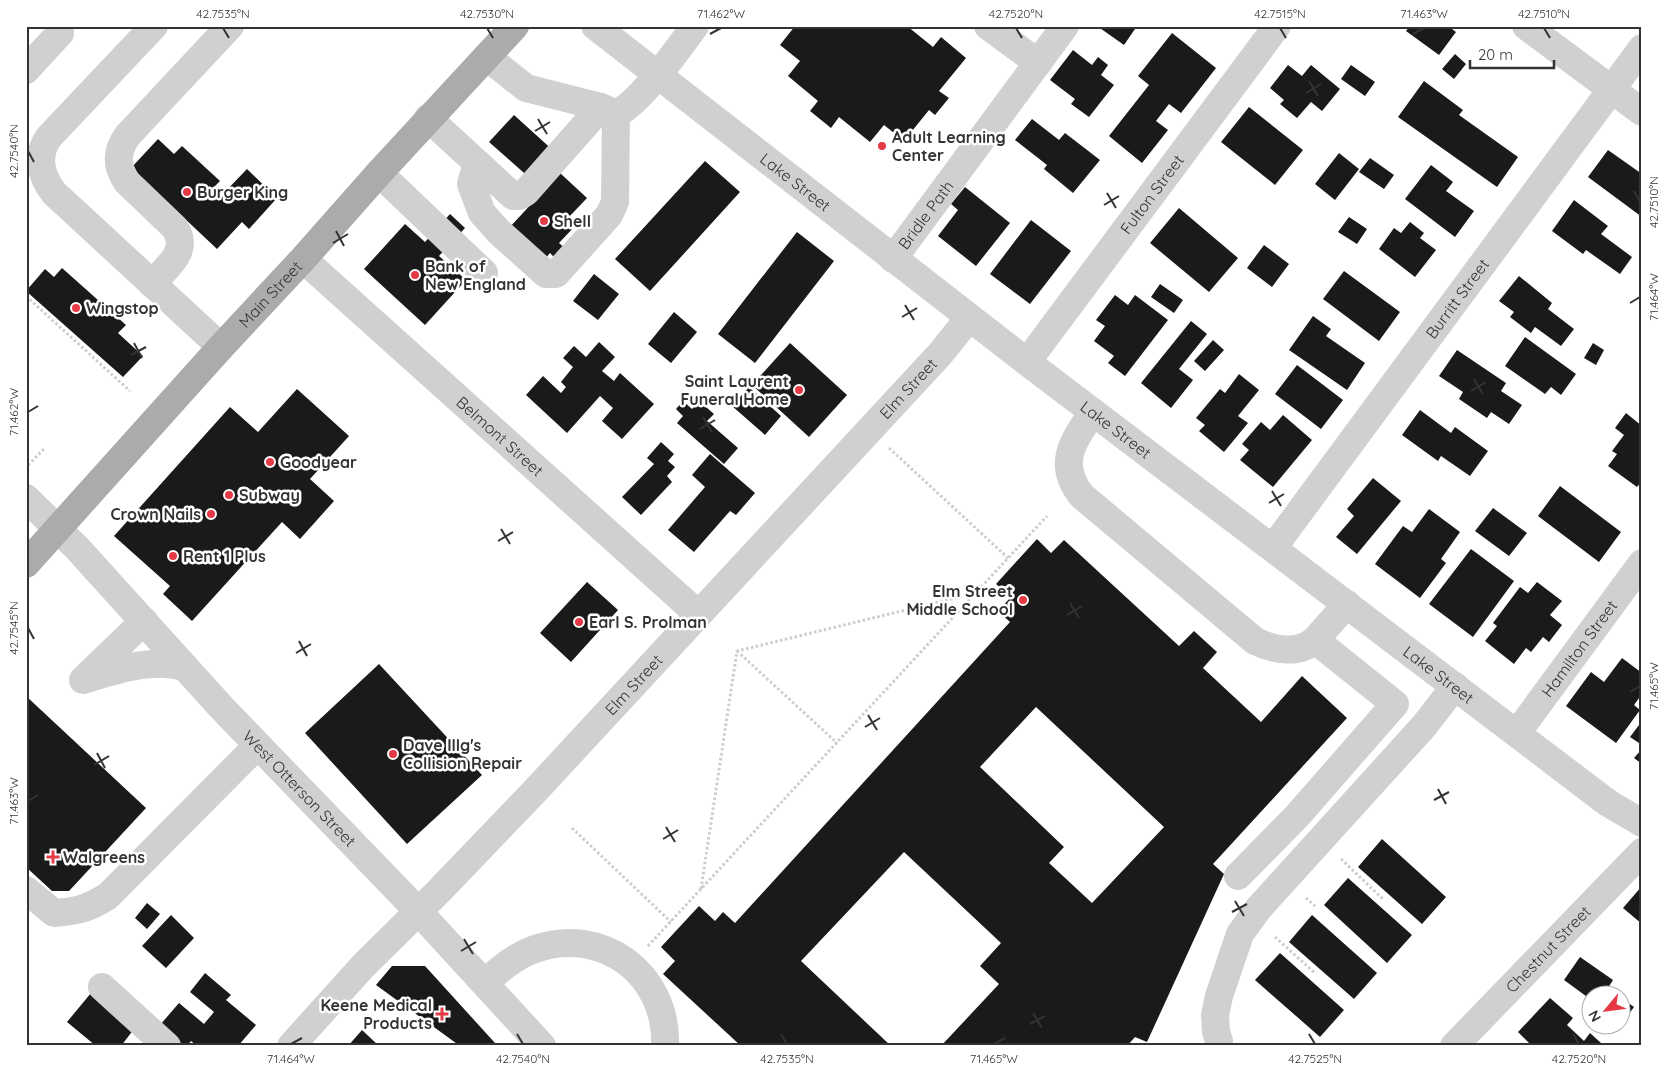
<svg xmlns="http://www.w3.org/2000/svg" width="1668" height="1072" font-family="Quicksand,sans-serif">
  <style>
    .building { fill: #1a1a1a; fill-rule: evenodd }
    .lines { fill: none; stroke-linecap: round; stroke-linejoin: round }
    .path { stroke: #cdcdcd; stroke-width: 3; stroke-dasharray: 2.5 2.5; stroke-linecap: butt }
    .minor { stroke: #d0d0d0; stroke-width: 28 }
    .major { stroke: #ababab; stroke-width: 28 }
    .ticks { fill: none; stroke: #333; stroke-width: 2 }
    .poi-dot { fill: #e63946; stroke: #fff; stroke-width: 2 }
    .labels { text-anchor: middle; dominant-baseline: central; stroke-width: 5; stroke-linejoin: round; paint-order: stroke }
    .poi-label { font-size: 16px; font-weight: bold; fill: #333; stroke: #fff; text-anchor: start }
    .street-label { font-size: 16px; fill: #333; stroke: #fff }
    .neatline { fill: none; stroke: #333; stroke-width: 2 }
    .ticks-label { font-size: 12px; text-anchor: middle; fill: #333 }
  </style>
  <rect width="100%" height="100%" fill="#fff"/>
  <path class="building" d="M795,26H907L933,47L941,37L966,58L939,91L949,98L935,115L929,110L904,141L884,125L870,142L839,117L831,128L810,111L818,101L788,76L800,61L780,45Z
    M1097,26H1137L1124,45Z
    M1410,26H1448L1456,32L1439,55L1406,31Z
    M1172,33L1216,68L1181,113L1169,104L1156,121L1168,130L1142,163L1109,136L1149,85L1138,76Z
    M1073,50L1092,65L1098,57L1108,65L1101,75L1114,85L1089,117L1071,104L1075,99L1050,80Z
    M1455,54L1466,64L1454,79L1442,69Z
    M1288,65L1302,76L1311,65L1340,89L1322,111L1311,102L1297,118L1280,104L1284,100L1270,88Z
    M1351,65L1375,82L1365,96L1341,79Z
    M1424,81L1463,110L1459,115L1518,157L1497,187L1398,117Z
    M1249,107L1303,150L1275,185L1221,142Z
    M514,115L556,153L532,180L489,142Z
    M1032,119L1059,140L1065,133L1100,160L1073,193L1044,169L1047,165L1015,140Z
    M158,139L174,154L182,146L220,181L213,188L221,196L247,169L277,198L249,229L242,222L217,249L131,168Z
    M1608,150L1642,174V217L1588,177Z
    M1339,153L1359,169L1335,200L1315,184Z
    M1370,158L1394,175L1384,189L1359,172Z
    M705,161L740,192L650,291L615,259Z
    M1431,165L1453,182L1446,191L1474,211L1455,237L1405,199Z
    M560,173L587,198L568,218L576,225L559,243L568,251L558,261L550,253L544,260L509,228Z
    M965,187L1010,223L976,266L938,236L958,210L951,204Z
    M1574,200L1608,226L1601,234L1632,257L1620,274L1586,250L1583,254L1552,231Z
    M1179,208L1238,258L1209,292L1150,243Z
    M450,214L465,228L439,256L466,280L425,325L364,269L405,224L425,242Z
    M1349,217L1367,229L1357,244L1338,232Z
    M1031,220L1071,251L1030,304L990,274Z
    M1410,222L1424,233L1420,238L1436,250L1415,277L1379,249L1394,228L1401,233Z
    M797,232L834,261L755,363L718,334Z
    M1264,245L1289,264L1272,287L1247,268Z
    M62,268L126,325L118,333L143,356L123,377L26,291L45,269L54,277Z
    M1344,271L1400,312L1379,341L1323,299Z
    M594,274L619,294L598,320L573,301Z
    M1519,276L1552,303L1548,309L1574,329L1561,346L1535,327L1531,333L1510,317L1514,312L1499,301Z
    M1160,284L1183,300L1174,313L1151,297Z
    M1115,295L1128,305L1135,295L1168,320L1125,376L1108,363L1114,356L1094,341L1105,326L1096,320Z
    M674,312L697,332L671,363L648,344Z
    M1313,316L1331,329L1326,336L1365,363L1347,390L1289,350Z
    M1191,321L1207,334L1179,369L1193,380L1171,408L1141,383Z
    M1525,337L1576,374L1561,395L1551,387L1545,394L1505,366Z
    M1213,340L1224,350L1205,371L1194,361Z
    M599,342L615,357L602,371L614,381L620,373L654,404L622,439L602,421L613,408L600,396L567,433L526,395L543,376L561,393L566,387L561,382L573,367L563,358L574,346L586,357Z
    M790,343L847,395L809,437L752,385Z
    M1593,343L1604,350L1596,365L1584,358Z
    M1457,350L1506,383L1501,391L1522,405L1509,424L1491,412L1487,418L1459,399L1463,392L1439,376Z
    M1297,365L1343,400L1321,429L1275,394Z
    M1239,374L1259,390L1238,416L1248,423L1224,452L1199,431L1205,425L1196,418L1220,389L1225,393Z
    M749,387L781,416L765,435L732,406Z
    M297,389L349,436L310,479L334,501L300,539L282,522L192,621L163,594L170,586L114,536L230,407L258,432Z
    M683,401L692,409L699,401L714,414L707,421L738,448L724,464L677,423L683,416L676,409Z
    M1420,410L1451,433L1455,427L1488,451L1470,476L1441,456L1438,461L1402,435Z
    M1626,413L1642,426V481L1637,487L1608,466L1617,454L1612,451L1624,435L1615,428Z
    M1283,415L1312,440L1273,487L1240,460L1249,450L1242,444L1261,422L1270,430Z
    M661,442L674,454L668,461L675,467L667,476L672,482L641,515L622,497L654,464L647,458Z
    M710,454L755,493L736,515L730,511L694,552L668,530L705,487L692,475Z
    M1373,478L1401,501L1357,554L1336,537L1354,516L1347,509Z
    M1560,486L1621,532L1599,562L1538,516Z
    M1493,508L1527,533L1509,556L1475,531Z
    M1429,509L1460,532L1441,559L1446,563L1420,598L1375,564L1403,526L1412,532Z
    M1037,539L1051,553L1064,540L1179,646L1194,631L1217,652L1203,668L1261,722L1302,676L1347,718L1213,864L1224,874L1147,1042L1135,1037L1127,1046H1099L1096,1043L1094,1046H941L999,984L980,966L1001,943L904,852L801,961L891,1046H741L663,974L675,961L661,947L699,906L715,921L723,912L735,923L1010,622L998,611L1011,597L996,584ZM1036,707L1164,827L1092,903L1049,863L1064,847L980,767Z
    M1471,549L1514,581L1473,637L1429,604Z
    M587,582L618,610L571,662L540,633Z
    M1537,582L1562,601L1550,615L1562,625L1549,642L1543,637L1531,652L1526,648L1514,664L1485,641L1497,626L1493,623L1520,587L1528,593Z
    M1622,658L1642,673V694L1634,705L1640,710L1616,743L1566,706L1591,672L1604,682Z
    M379,664L482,775L407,844L305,733Z
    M26,696L146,808L69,891H52L26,867Z
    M1642,721V745L1630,737Z
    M1642,749V764L1634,758Z
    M1382,839L1446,897L1422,924L1358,867Z
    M1348,878L1412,935L1387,963L1324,905Z
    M1642,886V924L1623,908Z
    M147,903L160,914L147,929L135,918Z
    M171,915L194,938L166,968L142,946Z
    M1312,915L1377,973L1354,999L1289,942Z
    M1280,953L1344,1010L1320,1037L1255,980Z
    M1580,957L1613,980L1608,988L1616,994H1590V999L1564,980Z
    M392,966H425L495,1043L492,1046H460L376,985Z
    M205,973L231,995L226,1000L256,1025L238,1046H197L191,1041L187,1046H184L160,1025L179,1003L204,1024L214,1012L190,992Z
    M91,993L134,1029L121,1046H96L67,1022Z
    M1620,997L1634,1007L1623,1022L1620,1021Z
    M1550,998L1573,1018L1567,1025L1584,1041L1590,1033L1601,1043L1599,1046H1532L1518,1032Z
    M362,1030L379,1046H348Z"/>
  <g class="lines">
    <path class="path" d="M26,296L130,391
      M889,448L1008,558
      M28,465L45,448
      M737,651L837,743
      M572,828L671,922
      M1341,859L1384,900
      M701,889L737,651L976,593
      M1306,898L1315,906
      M1275,937L1316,974
      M648,946L1047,516"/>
    <g class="minor">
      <path d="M154,26L49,137C35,156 41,176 54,193L221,347"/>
      <path id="s1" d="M595,26L1027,362L1608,803L1642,823"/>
      <path d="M988,26L1038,63"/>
      <path d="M1526,26L1642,112"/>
      <path d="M487,57L526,88L601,107"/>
      <path d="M26,70L60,33"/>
      <path d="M428,118L513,196H519L526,192L601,107L616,114C641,102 677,50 695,26"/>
      <path d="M477,163L471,184L482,213L499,232L546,274H556L609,215L615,202L616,114"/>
      <path d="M379,173L484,273"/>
      <path id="s2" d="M303,259L698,614"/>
      <path id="s3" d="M893,259L1065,26"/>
      <path d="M152,284C167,266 190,252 175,228L127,182C116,166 116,151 128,135L230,26"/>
      <path id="s4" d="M1027,362L1277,26"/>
      <path d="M1093,412C1073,441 1056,464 1082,496L1255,641C1273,650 1299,655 1315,640"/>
      <path id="s5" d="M26,498L78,549L221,707L419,912L542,1046"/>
      <path id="s6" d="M1273,548L1642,48"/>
      <path d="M86,677L144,621"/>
      <path d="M83,680C117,670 150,658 185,667"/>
      <path id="s7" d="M1517,733L1642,563"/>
      <path d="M1238,876L1297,816L1395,704L1315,640L1347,604"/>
      <path d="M26,890L54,913C78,911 87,909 108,896L257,746"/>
      <path d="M485,983C500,969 515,956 535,949C603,925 668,975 665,1046"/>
      <path d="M102,987L167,1046"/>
      <path d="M1219,1041L1216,1032L1215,1015L1219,996L1240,934L1258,909L1424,726L1455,686"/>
      <path id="s8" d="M291,1046L363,966L438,892L534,792L940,354L969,318"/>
      <path id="s9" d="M1454,1046L1642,852"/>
    </g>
    <path class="major" id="s10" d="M26,564L221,347L303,259L379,173L515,26"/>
  </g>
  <path class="ticks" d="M223,28L229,38M487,28L493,38M1016,28L1022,38M1280,28L1286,38M1544,28L1550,38M710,34L721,28M1413,34L1424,28M1309,81L1318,96M1306,93L1321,84M538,119L547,134M535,131L550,122M28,151L34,162M1634,191L1640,202M1107,193L1116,208M1104,205L1119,196M336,231L344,246M333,243L348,234M1630,303L1640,297M905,305L914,320M902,317L917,308M134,343L142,358M131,355L146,347M1474,379L1483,394M1471,391L1486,382M28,412L38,406M703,417L712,432M700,429L715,420M1272,491L1281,506M1269,503L1284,494M501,529L510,544M498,541L513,532M1070,603L1079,618M1067,615L1082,606M28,628L34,639M299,641L307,656M296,653L311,644M1630,692L1640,686M868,715L877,730M865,727L880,718M97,753L105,768M94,765L109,756M1438,789L1446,804M1434,800L1449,792M28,801L38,795M666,827L675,842M663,839L678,830M1235,901L1244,916M1232,912L1247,904M464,939L473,954M461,951L476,942M1033,1013L1042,1028M1030,1024L1045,1016M517,1034L523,1044M781,1034L787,1044M1309,1034L1315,1044M1573,1034L1579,1044M291,1044L302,1038M994,1044L1005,1038"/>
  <g class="poi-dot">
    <circle cx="882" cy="146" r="5"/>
    <circle cx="187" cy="192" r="5"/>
    <circle cx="544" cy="221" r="5"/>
    <circle cx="415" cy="275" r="5"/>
    <circle cx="76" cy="308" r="5"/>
    <circle cx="799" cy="390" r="5"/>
    <circle cx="270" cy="462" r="5"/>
    <circle cx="229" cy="495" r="5"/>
    <circle cx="211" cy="514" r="5"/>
    <circle cx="173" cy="556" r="5"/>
    <circle cx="1023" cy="600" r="5"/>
    <circle cx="579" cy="622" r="5"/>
    <circle cx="393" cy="754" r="5"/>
    <path d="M50.5 849.5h5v5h5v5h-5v5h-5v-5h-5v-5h5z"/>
    <path d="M439.5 1006.5h5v5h5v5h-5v5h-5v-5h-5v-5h5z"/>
  </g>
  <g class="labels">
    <g class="poi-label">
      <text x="892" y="137">Adult Learning<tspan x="892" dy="18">Center</tspan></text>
      <text x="197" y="192">Burger King</text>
      <text x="554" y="221">Shell</text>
      <text x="425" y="266">Bank of<tspan x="425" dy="18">New England</tspan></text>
      <text x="86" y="308">Wingstop</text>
      <text x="789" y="381" text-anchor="end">Saint Laurent<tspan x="789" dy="18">Funeral Home</tspan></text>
      <text x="280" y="462">Goodyear</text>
      <text x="239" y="495">Subway</text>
      <text x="201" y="514" text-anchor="end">Crown Nails</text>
      <text x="183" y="556">Rent 1 Plus</text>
      <text x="1013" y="591" text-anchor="end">Elm Street<tspan x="1013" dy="18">Middle School</tspan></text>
      <text x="589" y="622">Earl S. Prolman</text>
      <text x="403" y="745">Dave Illg's<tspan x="403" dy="18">Collision Repair</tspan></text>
      <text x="63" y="857">Walgreens</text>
      <text x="432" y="1005" text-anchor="end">Keene Medical<tspan x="432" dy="18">Products</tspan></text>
    </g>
    <g class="street-label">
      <text stroke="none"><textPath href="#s1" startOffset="254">Lake Street</textPath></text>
      <text stroke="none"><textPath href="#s4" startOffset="209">Fulton Street</textPath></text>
      <text stroke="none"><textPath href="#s3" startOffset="55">Bridle Path</textPath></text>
      <text stroke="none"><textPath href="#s10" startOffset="364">Main Street</textPath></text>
      <text stroke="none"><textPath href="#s6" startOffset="310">Burritt Street</textPath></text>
      <text stroke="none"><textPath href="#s8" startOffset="902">Elm Street</textPath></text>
      <text stroke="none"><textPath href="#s1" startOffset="659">Lake Street</textPath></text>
      <text stroke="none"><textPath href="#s2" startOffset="265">Belmont Street</textPath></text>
      <text stroke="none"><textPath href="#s7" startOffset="105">Hamilton Street</textPath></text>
      <text stroke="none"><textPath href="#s1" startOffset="1064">Lake Street</textPath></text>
      <text stroke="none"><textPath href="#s8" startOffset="498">Elm Street</textPath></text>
      <text stroke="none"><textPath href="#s5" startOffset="399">West Otterson Street</textPath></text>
      <text stroke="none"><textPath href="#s9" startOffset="135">Chestnut Street</textPath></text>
    </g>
  </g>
  <rect width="1668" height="1072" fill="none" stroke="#ffffff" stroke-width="55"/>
  <g transform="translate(1606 1010) rotate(241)"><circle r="24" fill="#ffffff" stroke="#adadad"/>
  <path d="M0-4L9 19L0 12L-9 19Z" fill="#e63946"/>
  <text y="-8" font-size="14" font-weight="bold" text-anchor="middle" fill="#333333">N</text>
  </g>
  <path d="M1470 60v8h84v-8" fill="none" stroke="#333333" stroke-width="2.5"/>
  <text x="1478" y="60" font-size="15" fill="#333333" stroke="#ffffff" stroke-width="4" paint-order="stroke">20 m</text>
  <rect x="28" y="28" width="1612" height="1016" class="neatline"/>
  <g class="ticks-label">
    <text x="223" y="18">42.7535°N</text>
    <text x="487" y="18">42.7530°N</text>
    <text x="721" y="18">71.462°W</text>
    <text x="1016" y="18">42.7520°N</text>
    <text x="1280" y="18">42.7515°N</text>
    <text x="1424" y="18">71.463°W</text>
    <text x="1544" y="18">42.7510°N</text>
    <text transform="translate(14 151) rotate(-90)" y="4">42.7540°N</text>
    <text transform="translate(1654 202) rotate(-90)" y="4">42.7510°N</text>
    <text transform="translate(1654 297) rotate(-90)" y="4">71.464°W</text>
    <text transform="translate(14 412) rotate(-90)" y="4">71.462°W</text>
    <text transform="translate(14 628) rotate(-90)" y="4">42.7545°N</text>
    <text transform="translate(1654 686) rotate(-90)" y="4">71.465°W</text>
    <text transform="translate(14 801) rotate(-90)" y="4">71.463°W</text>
    <text x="291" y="1063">71.464°W</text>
    <text x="523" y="1063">42.7540°N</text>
    <text x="787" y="1063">42.7535°N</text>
    <text x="994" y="1063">71.465°W</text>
    <text x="1315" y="1063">42.7525°N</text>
    <text x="1579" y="1063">42.7520°N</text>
  </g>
</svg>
